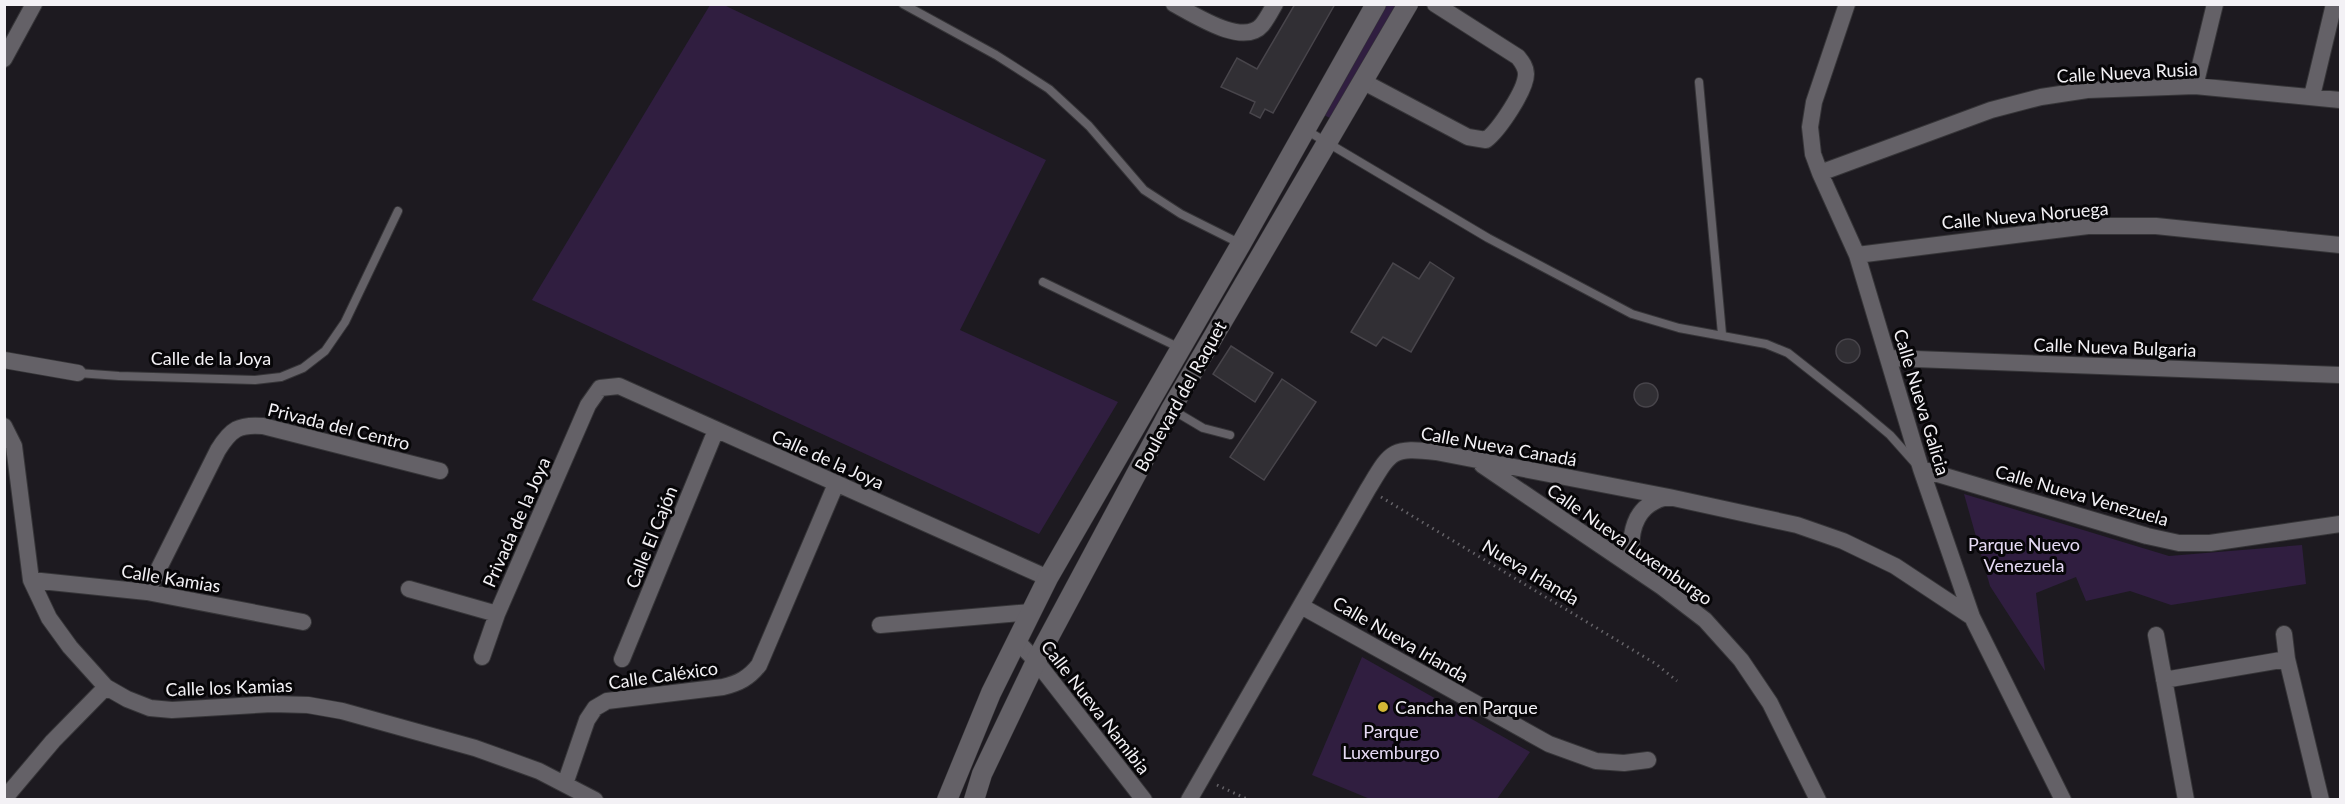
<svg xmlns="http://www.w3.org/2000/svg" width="2345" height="804" font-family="Lato,sans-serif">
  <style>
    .green { fill: #301e40 }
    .building { fill: #312f34; stroke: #48454b; stroke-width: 1.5 }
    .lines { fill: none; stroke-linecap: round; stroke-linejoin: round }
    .service-casing { stroke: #363538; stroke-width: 10 }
    .minor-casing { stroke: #363538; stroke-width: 18 }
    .tertiary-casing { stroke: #363538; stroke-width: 21 }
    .path { stroke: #656368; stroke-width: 3; stroke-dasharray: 1.5 4.5; stroke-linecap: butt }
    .service { stroke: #646167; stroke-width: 8 }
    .minor { stroke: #646167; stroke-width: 16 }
    .tertiary { stroke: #646167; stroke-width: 20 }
    .poi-dot { fill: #d2b735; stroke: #070608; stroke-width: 2 }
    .labels { text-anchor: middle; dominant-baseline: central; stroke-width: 6; stroke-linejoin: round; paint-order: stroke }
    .street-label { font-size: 18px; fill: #f3f1f5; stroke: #070608 }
    .park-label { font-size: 18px; fill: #e7dbf5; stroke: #070608 }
    .poi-label { font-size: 18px; fill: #f3f1f5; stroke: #070608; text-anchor: start }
  </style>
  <rect width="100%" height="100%" fill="#1d1a20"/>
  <path class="green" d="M710,5H724L1046,160L960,330L1118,402L1039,534L532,300Z
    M1380,5H1398L1334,120L1320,113Z
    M1964,494L2169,556L2302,545L2306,584L2171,605L2130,591L2086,601L2076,577L2036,593L2045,671L1990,586Z
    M1362,657L1530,752L1497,799H1370L1312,775Z"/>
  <path class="building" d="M1295,4H1335L1273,113L1265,109L1260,118L1250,113L1255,102L1221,87L1237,58L1257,69Z
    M1430,262L1454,278L1411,352L1383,337L1376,346L1351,332L1393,263L1419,279Z
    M1836 351a12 12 0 1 1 24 0a12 12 0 1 1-24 0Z
    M1231,346L1273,373L1255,402L1213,374Z
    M1282,379L1316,402L1264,480L1230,457Z
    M1634 395a12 12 0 1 1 24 0a12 12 0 1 1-24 0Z"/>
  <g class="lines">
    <g class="service-casing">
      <path id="service" d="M903,4L996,55L1049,89L1089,126L1144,190L1181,214L1241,244
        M1699,82L1722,334
        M1306,130L1488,238L1632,314L1679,328L1766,344L1788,353L1859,409L1890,435L1914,462
        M1043,282L1180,348
        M78,373L119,376L255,380L281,377L303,368L325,351L345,322L398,211
        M1171,409L1203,428L1230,435"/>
    </g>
    <g class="minor-casing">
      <path id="minor" d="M1174,4C1195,15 1243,47 1262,25C1267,19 1271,11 1275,4
        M1847,4L1814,102L1810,127L1813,154L1820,173L1857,255L1921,469L1972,617L2063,800
        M4,59L34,4
        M1362,81L1468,137L1486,140C1499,130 1526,90 1526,74C1526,67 1522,62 1518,57L1435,4
        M2195,86L2215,4
        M2312,96L2334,4
        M1820,173L1991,110L2041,97L2087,90L2195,86L2340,100
        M1857,255L2088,226H2156L2340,245
        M1889,358L2340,375
        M4,360L78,373
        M4,426L14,446L31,580L49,618L70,647L106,687L127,699L150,708L172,710L272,704L308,705L342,711L475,748L539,771L595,800
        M1482,465L1662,587L1705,620L1741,660L1770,703L1818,800
        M1921,469L2147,536L2179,543H2210L2340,524
        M1633,567C1628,536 1632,504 1668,497
        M31,580L147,592L303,622
        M409,589L497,614L588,405L600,388L619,386L1048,578
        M147,592L218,450C231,429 239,424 263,426L440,471
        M1301,606L1549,744L1596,761L1624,763L1648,760
        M880,625L1031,612
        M2284,634L2287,659L2321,800
        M2156,635L2186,800
        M1016,640L1036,661L1144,800
        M482,657L497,614
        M622,659L716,430
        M2164,680L2287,659
        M565,784L587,720L595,708L607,701L723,687C739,683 749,678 759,665L836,484
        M4,799L53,741L106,687
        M1189,800L1368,489C1391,451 1391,447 1436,452L1669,497L1797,525L1843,541L1895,566L1972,617"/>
    </g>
    <g class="tertiary-casing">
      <path id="tertiary" d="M947,800L991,693L1048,578L1241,244L1376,4
        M974,800L982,774L1036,661L1171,409L1408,4"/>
    </g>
    <path class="path" d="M1381,497L1656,664L1677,681
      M1217,785L1249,800"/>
    <use href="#service" class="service"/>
    <use href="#minor" class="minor"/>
    <use href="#tertiary" class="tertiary"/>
  </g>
  <circle class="poi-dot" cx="1383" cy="707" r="6"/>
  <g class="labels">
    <g class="street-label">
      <text transform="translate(2127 72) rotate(-3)">Calle Nueva Rusia</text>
      <text transform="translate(2025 215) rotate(-5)">Calle Nueva Noruega</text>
      <text transform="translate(2115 347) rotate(2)">Calle Nueva Bulgaria</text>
      <text x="211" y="358">Calle de la Joya</text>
      <text transform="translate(1180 396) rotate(-61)">Boulevard del Raquet</text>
      <text transform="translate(1922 402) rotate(73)">Calle Nueva Galicia</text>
      <text transform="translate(339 426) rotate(14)">Privada del Centro</text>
      <text transform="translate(1499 446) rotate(10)">Calle Nueva Canadá</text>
      <text transform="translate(828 459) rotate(24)">Calle de la Joya</text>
      <text transform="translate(2082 495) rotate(16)">Calle Nueva Venezuela</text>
      <text transform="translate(516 522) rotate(-66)">Privada de la Joya</text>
      <text transform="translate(651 537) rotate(-68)">Calle El Cajón</text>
      <text transform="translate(1630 544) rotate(35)">Calle Nueva Luxemburgo</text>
      <text transform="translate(1531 572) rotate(31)">Nueva Irlanda</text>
      <text transform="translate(171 578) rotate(9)">Calle Kamias</text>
      <text transform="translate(1401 639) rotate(30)">Calle Nueva Irlanda</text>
      <text transform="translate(663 675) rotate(-8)">Calle Caléxico</text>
      <text transform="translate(229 687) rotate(-2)">Calle los Kamias</text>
      <text transform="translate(1096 707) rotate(52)">Calle Nueva Namibia</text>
    </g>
    <g class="park-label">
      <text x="2024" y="544">Parque Nuevo<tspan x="2024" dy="21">Venezuela</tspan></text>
      <text x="1391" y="731">Parque<tspan x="1391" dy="21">Luxemburgo</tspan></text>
    </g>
    <g class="poi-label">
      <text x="1395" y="707">Cancha en Parque</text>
    </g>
  </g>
  <rect width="2345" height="804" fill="none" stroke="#f3f1f5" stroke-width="12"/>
</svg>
